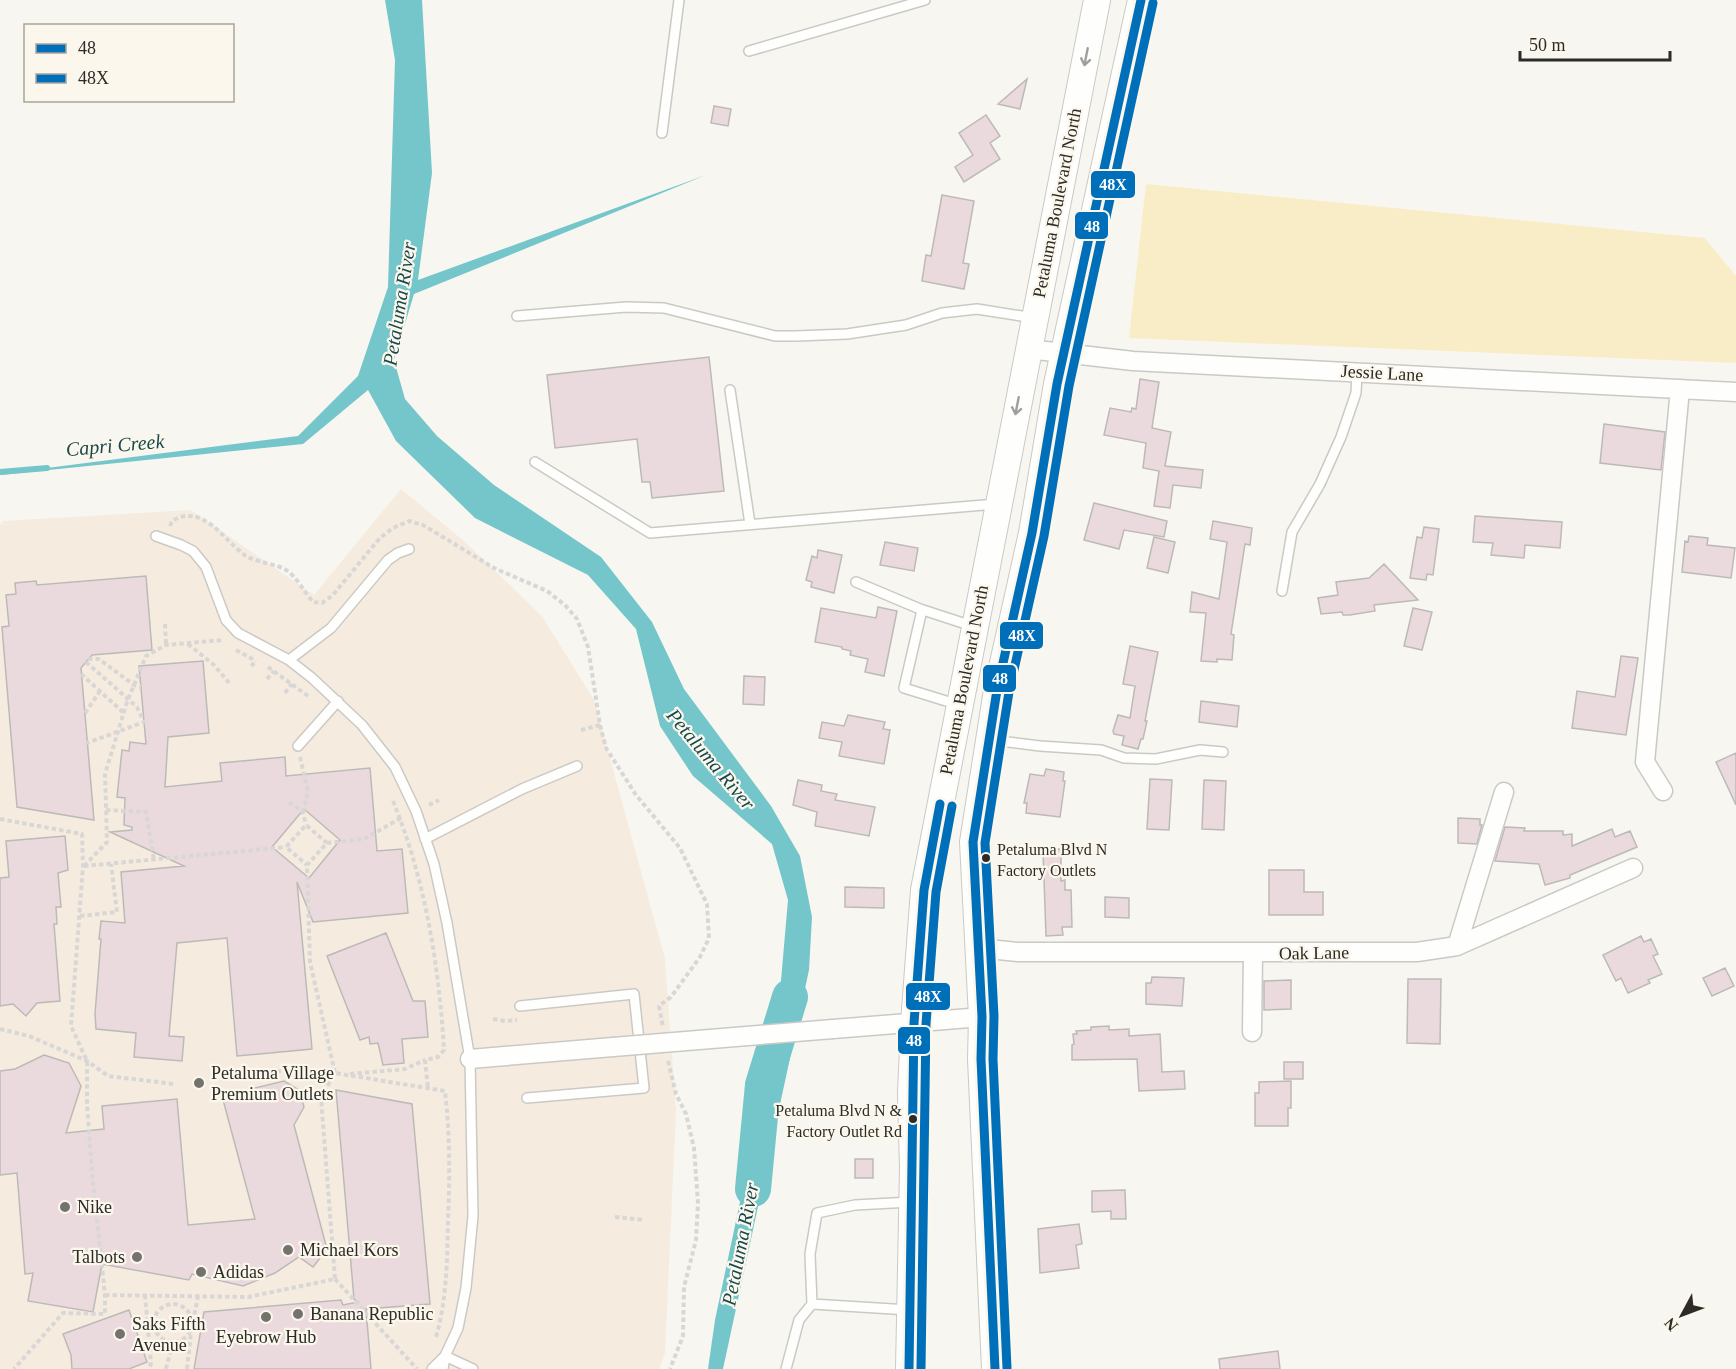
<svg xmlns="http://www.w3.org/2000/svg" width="1736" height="1369" font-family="Georgia,serif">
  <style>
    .commercial { fill: #f5ecdf }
    .green { fill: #f9edc7 }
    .water { fill: #74c6ca }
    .pier { fill: #f8f6f0 }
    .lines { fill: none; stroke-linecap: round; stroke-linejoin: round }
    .stream { stroke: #74c6ca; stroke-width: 6 }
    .river { stroke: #74c6ca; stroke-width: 36 }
    .building { fill: #ebdadd; stroke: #bcbab7; stroke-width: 1.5; fill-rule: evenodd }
    .service-casing { stroke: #cbc9c5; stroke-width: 12 }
    .minor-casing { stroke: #cbc9c5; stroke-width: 21 }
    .secondary-casing { stroke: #cbc9c5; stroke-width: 28 }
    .path { stroke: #d9d7d6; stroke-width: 4; stroke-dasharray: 4.5 3; stroke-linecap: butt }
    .service { stroke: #fefefd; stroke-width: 9 }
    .minor { stroke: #fefefd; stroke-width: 18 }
    .secondary { stroke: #fefefd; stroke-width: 26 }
    .minor-bridge-casing { stroke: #cbc9c5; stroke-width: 21; stroke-linecap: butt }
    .minor-bridge { stroke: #fefefd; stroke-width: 18 }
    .bus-1-casing { stroke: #fbf7ec; stroke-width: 14 }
    .bus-2-casing { stroke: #fbf7ec; stroke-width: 14 }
    .bus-1 { stroke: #006fba; stroke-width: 9 }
    .bus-2 { stroke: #006fba; stroke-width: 9 }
    .oneway { stroke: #a09f9d }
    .bus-dot { fill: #2d2b27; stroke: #fbf7ec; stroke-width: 2 }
    .poi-dot { fill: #74726d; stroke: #fbf7ec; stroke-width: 2 }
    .labels { text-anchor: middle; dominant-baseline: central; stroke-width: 4.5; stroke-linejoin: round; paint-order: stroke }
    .bus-label { font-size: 16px; fill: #2d2b27; stroke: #fbf7ec; text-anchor: start }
    .street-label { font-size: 18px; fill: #2d2b27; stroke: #fbf7ec }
    .poi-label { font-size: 18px; fill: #2d2b27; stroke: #fbf7ec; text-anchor: start }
    .water-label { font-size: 20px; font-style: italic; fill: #16494d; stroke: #fbf7ec }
    .line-badge { stroke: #fbf7ec; stroke-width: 2 }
    .badge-label { font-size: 16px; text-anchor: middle; font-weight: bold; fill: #fff }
  </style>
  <rect width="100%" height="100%" fill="#f8f6f0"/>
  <path class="commercial" d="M401,489L464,541L542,616L594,700L665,959L676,1111L665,1353L659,1369H0V525L3,521L191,510L314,595Z"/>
  <path class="green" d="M1146,184L1705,238L1736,276V363L1129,338Z"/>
  <path class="water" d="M385,0H422L432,173L418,280L706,175L414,294L394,360L405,399L437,436L494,485L601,557L652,622L684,689L771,806L800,856L812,917L809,970L723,1369H708L715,1320L740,1202L771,1096L788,900L772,844L693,776L660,726L636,629L588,575L475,518L396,441L368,390L303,444L0,475V474L298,436L358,376L388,287L395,60Z"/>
  <path class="pier" d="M806,1001L794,1053L771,1055L776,1004Z"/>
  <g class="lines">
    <path class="stream" d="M0,472L47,468"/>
    <path class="river" d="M753,1189L763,1085L790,997"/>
  </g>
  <path class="building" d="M1027,79L1020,109L998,104Z
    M714,106L731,109L728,126L711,123Z
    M986,115L1000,136L990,143L1000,159L964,182L955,167L973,155L959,133Z
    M942,195L974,201L963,263L969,264L964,289L922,281L926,255L931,256Z
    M709,357L724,491L652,498L650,482H642L637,439L555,448L547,375Z
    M1140,379L1159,382L1152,428L1171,432L1165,466L1203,470L1201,488L1173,485L1170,508L1154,506L1159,471L1143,468L1146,443L1104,435L1110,408L1131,412L1132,408L1136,409Z
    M1604,424L1665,432L1661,470L1600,463Z
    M1094,503L1167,521L1164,537L1124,530L1119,549L1084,540Z
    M1475,516L1562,522L1560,548L1525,545L1524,558L1491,555L1493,543L1473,542Z
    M1213,521L1252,528L1250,545L1245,544L1231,634L1234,635L1232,660L1217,659V662L1201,661L1206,613L1190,612L1192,592L1219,599L1227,542L1210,539Z
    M1424,527L1439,529L1433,575L1427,574L1426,580L1410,578L1417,537L1422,538Z
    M1689,536L1708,538L1707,545L1735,548L1731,578L1682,572L1685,541L1688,542Z
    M1154,537L1175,542L1168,573L1147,568Z
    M885,542L918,548L914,571L880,565Z
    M818,550L842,555L834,593L811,587L812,582L806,580L812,556L817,558Z
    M1384,564L1418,600L1374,605L1375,611L1350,615H1343L1342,612L1321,614L1318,598L1338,595L1336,582L1369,578Z
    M146,576L152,650L92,655L81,668L94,820L17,807L2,627L9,626L6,595L16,594L15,583L36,581L37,585Z
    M878,607L897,611L884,676L865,672L868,659L850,655L851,651L842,649V647L815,642L821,608L876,618Z
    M1413,608L1432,612L1422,650L1404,646Z
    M1130,646L1158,652L1145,721H1147L1143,739H1141L1138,749L1122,745L1124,736L1114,734L1113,731L1118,715L1130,718L1135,686L1123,684Z
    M1621,656L1638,658L1626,735L1572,728L1577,691L1615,697Z
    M203,661L209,733L168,737L165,787L222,781L220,763L285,757L286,776L370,768L377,851L402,849L408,913L313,922L297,882L312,1049L237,1056L227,938L177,943L169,1036L184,1037L182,1061L134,1057L136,1033L96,1029L95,1014L101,939H99L101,921L125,923L121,872L184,866L110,832L132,830V827L124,825L125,798L117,797L122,750L129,751L130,742L146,744L139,666ZM304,809L340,840L309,878L272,847Z
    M744,676L765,677L764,705L743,704Z
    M1201,701L1239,706L1237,727L1199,722Z
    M848,715L885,722L883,729L890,730L884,764L839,756L842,742L819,738L822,722L844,726Z
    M1736,753V805L1716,762Z
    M1046,769L1064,772L1063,781H1065L1060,817L1026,813L1027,803H1024L1030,774L1044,776Z
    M1150,779L1172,780L1169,830L1147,829Z
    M798,780L822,785L821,791L837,794L835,800L875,807L869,836L815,826L817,812L793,805Z
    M1204,780L1226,781L1224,830L1202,829Z
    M1458,818L1480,819V825H1482L1477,844L1458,843Z
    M1505,827L1525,828L1524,831H1563V835L1572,834V846L1612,829L1615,837L1630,831L1637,847L1570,875V878L1545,885L1539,864L1495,861Z
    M65,836L68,870L58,873L61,907H56L57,924H54L60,1001L37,1003L26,1016L13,1004L0,1006V878L9,877L6,841Z
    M1061,849V881L1065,880V890H1071L1072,927H1062L1063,935L1046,936L1043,850Z
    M1269,870H1304V892H1323V915H1269Z
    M845,887L884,888V908L845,907Z
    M1105,897L1129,898V918L1105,917Z
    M386,933L413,1001H425L428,1037L402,1039L404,1063L383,1065L378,1043L370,1044L369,1037L360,1040L327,956Z
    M1641,936L1644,942L1651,939L1658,954L1653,956L1662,974L1648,980L1650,983L1628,993L1621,978L1616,981L1603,955Z
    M1725,968L1734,986L1712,996L1703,978Z
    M1152,977L1184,978L1182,1006L1146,1004V983H1151Z
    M1408,979H1441L1440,1044L1407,1043Z
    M1291,980V1009L1264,1010V981Z
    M1109,1026V1030L1129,1029V1036L1160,1034L1162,1072L1184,1071L1185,1089L1139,1091L1137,1059L1072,1060V1045L1074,1044L1073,1034H1077L1076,1031L1091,1030V1027Z
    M44,1055L69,1063L81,1086L66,1133L104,1129L102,1106L177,1099L188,1225L255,1219L222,1096L284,1081L299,1090L304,1107L294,1125L327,1249L313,1267L299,1257L275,1273L243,1286L192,1274L189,1280L102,1264L93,1312L28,1301L33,1273L25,1274L17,1173L0,1175V1071L15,1069Z
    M1284,1062H1303V1079H1284Z
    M1291,1081V1108H1288V1126H1255V1093H1259V1082Z
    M336,1090L412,1104L430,1304L366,1309L371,1369H194L204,1312L341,1300L343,1305L358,1302L354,1299Z
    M855,1159H873V1178H855Z
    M1125,1190L1126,1219H1111V1211L1092,1212V1191Z
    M1079,1224L1082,1244L1076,1245L1079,1268L1040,1273L1038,1229Z
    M129,1310L147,1362L129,1369H72L71,1355L63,1334Z
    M1278,1351L1280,1369H1220L1219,1359Z"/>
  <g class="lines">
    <g class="service-casing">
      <path id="service" d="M749,51L925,0
        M662,133L679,0
        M517,316L626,307L664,308L775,336H796L847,334L906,325L942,313L977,309L1034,318
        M730,390L750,524
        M535,462L650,533L996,504
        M156,536L181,545L193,551L206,567L226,620L238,633L289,660L312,678L362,725L395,767L416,811L434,864L447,923L470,1059L473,1216L466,1288L458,1328L445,1356L443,1369
        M856,582L920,609L972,626
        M1282,591L1292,532L1320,484L1341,437L1356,393L1357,372
        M922,610L904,688L959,705
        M289,660L331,628L388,560L398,553L409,549
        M992,740L1040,746L1101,750L1124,758L1156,759L1200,750L1223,752
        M298,746L338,701
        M425,839L522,789L577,766
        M520,1006L634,994L644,1088L527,1098
        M812,1304L810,1254L817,1213L855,1205L911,1202
        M445,1356L473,1369
        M432,1369L445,1356
        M786,1369L799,1320L812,1304L909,1310"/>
    </g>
    <g class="minor-casing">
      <path id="minor" d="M1028,349L1133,361L1736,392
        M1663,791L1645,762L1680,389
        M1457,946L1504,792
        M979,948L1018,952H1417L1457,946L1633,868
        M833,1029L982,1017
        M1252,1032L1253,954
        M470,1059L613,1047"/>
    </g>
    <g class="secondary-casing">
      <path id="secondary" d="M909,1369L913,1168L911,1093L914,1023L924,890L1097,0
        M995,1369L981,1059L982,1017L973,842L997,690L1032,533L1057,384L1141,0"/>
    </g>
    <path class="path" d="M170,526L172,521C203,502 224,541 246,556C258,563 274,563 286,570C297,577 304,592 313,602L322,603L332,596L380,538L393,528L409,521L423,525L494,568L547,591L565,605L577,619L588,647L600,725L606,748L636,795L680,848L707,904L709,938L700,957L671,997L659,1006L663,1027
      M165,624L166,645
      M188,644L214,665L230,684
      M236,650L256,661
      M88,659H99L134,685L141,687
      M86,662L137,707L144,722L87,743
      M251,666L256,661
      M268,667L308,696
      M81,674L124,713
      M267,679L274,671
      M285,693L292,684
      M85,713L100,691
      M581,730L600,725
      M300,757L308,792L303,812
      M393,801C425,879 439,965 444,1050L438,1057L425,1060L428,1088
      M289,802L303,812L306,825
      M429,805L439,800
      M106,810L146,812L154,860
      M0,819L82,834L83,866L71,1026L87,1061V1104L92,1173L105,1295V1314L63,1313L14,1369
      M327,843L364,839L401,818
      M84,866L107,842L105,774L127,702L146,656L166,645L223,640
      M84,866L286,847
      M80,916L117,912L111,864
      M493,1019L505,1021L517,1020
      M0,1029L29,1036L87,1061L108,1076L174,1084
      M668,1061L676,1094L686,1114L694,1148L698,1203L696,1240L684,1287L683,1336L670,1369
      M269,1071L335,1073L445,1091C450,1135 450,1178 448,1221C447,1260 447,1299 436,1337
      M350,1074L405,1069L425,1060
      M615,1217L644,1220
      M335,1279L417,1369
      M105,1295L248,1297L335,1279L321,1097L335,1073L310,962L307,865L327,843L306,825L286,847L307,865
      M145,1295L151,1363L149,1369
      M154 1323a19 19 0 1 1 38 0a19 19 0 1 1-38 0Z
      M193,1322L198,1296
      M166,1369L173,1341
      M187,1369L191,1332"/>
    <use href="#service" class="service"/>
    <use href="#minor" class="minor"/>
    <use href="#secondary" class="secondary"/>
    <g class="minor-bridge-casing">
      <path id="minor-bridge" d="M613,1047L833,1029"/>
    </g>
    <use href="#minor-bridge" class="minor-bridge"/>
    <g class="bus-1-casing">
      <path id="bus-1" d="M909,1369L914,1023L924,890L940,804
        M995,1369L981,1059L982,1017L973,842L997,690L1032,533L1057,384L1141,0"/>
    </g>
    <g class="bus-2-casing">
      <path id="bus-2" d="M1007,1368L993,1059L994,1016L985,843L1009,692L1044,536L1069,386L1153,3
        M921,1369L926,1024L936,892L952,806"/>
    </g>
    <use href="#bus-1" class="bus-1"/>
    <use href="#bus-2" class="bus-2"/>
  </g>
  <defs><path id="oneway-shaft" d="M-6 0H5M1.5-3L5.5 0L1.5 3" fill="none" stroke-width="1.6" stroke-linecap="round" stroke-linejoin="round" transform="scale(1.5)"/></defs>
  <g class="oneway">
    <use href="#oneway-shaft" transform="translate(1086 57) rotate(101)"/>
    <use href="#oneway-shaft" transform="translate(1017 406) rotate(101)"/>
  </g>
  <g class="bus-dot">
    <circle cx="986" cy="858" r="5"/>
    <circle cx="913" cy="1119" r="5"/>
  </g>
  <g class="poi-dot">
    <circle cx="199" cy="1083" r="6"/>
    <circle cx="65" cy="1207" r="6"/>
    <circle cx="288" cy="1250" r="6"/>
    <circle cx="137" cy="1257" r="6"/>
    <circle cx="201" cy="1272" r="6"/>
    <circle cx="298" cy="1314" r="6"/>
    <circle cx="266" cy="1317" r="6"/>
    <circle cx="120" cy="1334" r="6"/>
  </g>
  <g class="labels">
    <g class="bus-label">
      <text x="997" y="849">Petaluma Blvd N<tspan x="997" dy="21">Factory Outlets</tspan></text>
      <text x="902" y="1110" text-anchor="end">Petaluma Blvd N &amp;<tspan x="902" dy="21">Factory Outlet Rd</tspan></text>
    </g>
    <g class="street-label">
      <text transform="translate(1057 203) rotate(-79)">Petaluma Boulevard North</text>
      <text transform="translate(1382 373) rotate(3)">Jessie Lane</text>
      <text transform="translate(964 680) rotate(-79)">Petaluma Boulevard North</text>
      <text transform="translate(1314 953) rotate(-1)">Oak Lane</text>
    </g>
    <g class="poi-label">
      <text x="211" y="1073">Petaluma Village<tspan x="211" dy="21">Premium Outlets</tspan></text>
      <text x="77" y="1207">Nike</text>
      <text x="300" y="1250">Michael Kors</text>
      <text x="125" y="1257" text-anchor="end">Talbots</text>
      <text x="213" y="1272">Adidas</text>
      <text x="310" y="1314">Banana Republic</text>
      <text x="132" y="1324">Saks Fifth<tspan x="132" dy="21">Avenue</tspan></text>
      <text x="266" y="1337" text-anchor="middle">Eyebrow Hub</text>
    </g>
    <g class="water-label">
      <text transform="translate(399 304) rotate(-81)">Petaluma River</text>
      <text transform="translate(115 445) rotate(-5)">Capri Creek</text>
      <text transform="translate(711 759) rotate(50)">Petaluma River</text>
      <text transform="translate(740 1244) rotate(-79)">Petaluma River</text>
    </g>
  </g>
  <g class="line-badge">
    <rect x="1090" y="170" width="46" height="29" rx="6" fill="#006fba"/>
    <rect x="1074" y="211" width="35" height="29" rx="6" fill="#006fba"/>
    <rect x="999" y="621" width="45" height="29" rx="6" fill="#006fba"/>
    <rect x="982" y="664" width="35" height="29" rx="6" fill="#006fba"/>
    <rect x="905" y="982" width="46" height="29" rx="6" fill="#006fba"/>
    <rect x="897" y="1026" width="34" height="29" rx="6" fill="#006fba"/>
  </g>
  <g class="badge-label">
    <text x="1113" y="190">48X</text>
    <text x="1092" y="232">48</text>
    <text x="1022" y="641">48X</text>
    <text x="1000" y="684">48</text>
    <text x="928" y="1002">48X</text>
    <text x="914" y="1046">48</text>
  </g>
  <rect x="24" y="24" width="210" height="78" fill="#fbf7ec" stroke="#a9a59d" stroke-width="1.5"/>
  <rect x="36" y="44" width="30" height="9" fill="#006fba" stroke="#a9a59d" stroke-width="1.5"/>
  <text x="78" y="54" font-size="18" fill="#2d2b27">48</text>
  <rect x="36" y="74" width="30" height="9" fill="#006fba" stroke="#a9a59d" stroke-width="1.5"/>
  <text x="78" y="84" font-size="18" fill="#2d2b27">48X</text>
  <g transform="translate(1682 1315) rotate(229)" stroke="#fbf7ec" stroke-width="4.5" paint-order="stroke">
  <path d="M0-4.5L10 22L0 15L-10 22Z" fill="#2d2b27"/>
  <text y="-9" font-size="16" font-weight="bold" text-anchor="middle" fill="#2d2b27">N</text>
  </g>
  <path d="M1520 51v9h150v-9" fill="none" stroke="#2d2b27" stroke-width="3"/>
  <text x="1529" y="51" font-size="18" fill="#2d2b27" stroke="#fbf7ec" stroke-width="4.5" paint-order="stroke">50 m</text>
</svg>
